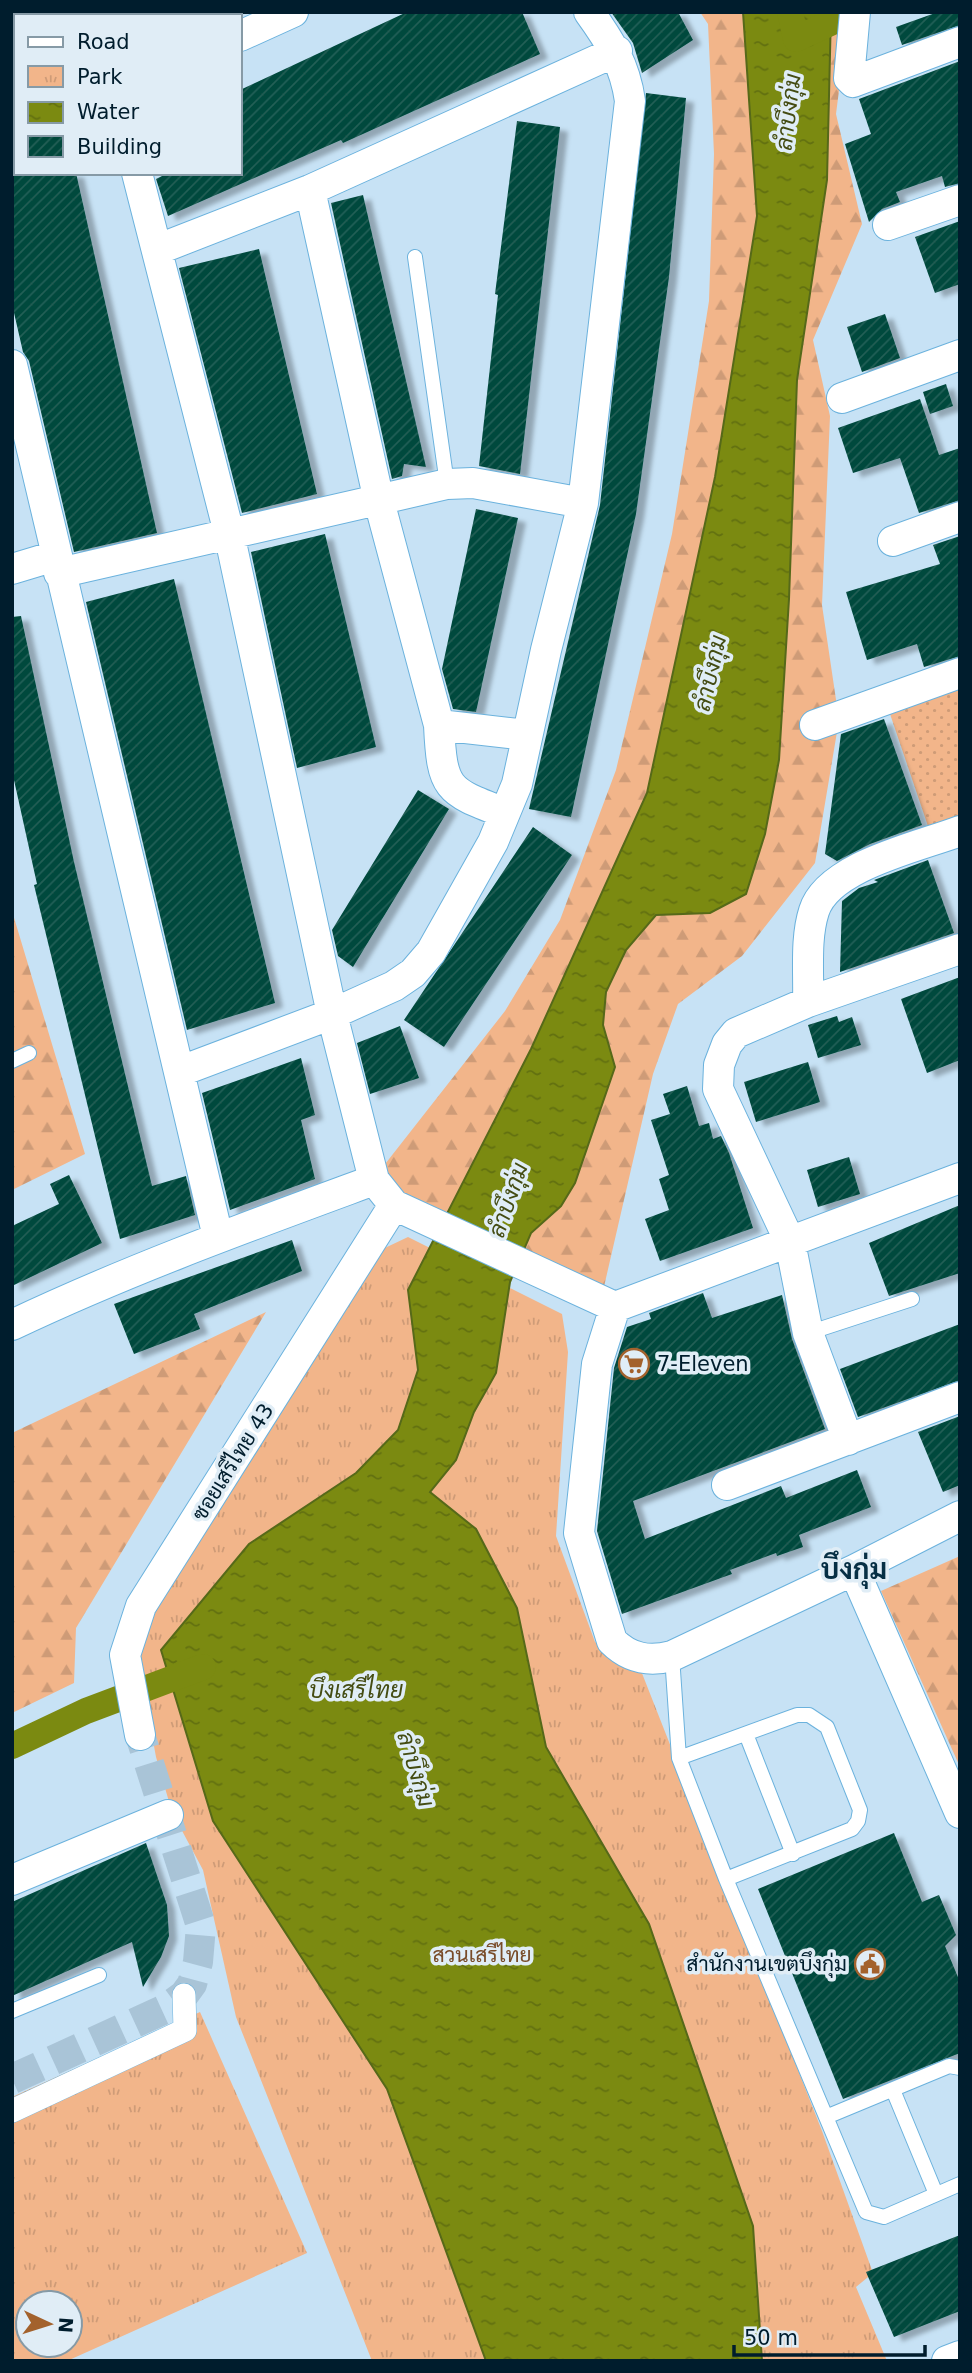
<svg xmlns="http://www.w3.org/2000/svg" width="972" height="2373" font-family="'DejaVu Sans',Sarabun,sans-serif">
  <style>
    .grass { fill: url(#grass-dots) }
    .forest { fill: url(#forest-firs) }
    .park { fill: url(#park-tufts); fill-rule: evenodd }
    .water { fill: url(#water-ripples); stroke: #566919; stroke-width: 2 }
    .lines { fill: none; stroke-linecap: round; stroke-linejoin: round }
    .canal { stroke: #7b8a11; stroke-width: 26 }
    .building { fill: url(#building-hatch); filter: url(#shadow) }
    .minor-tunnel { stroke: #a9c4d7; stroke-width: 30; stroke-dasharray: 30 15; stroke-linecap: butt }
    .service-casing { stroke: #6bb2dd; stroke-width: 16 }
    .pedestrian-casing { stroke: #6bb2dd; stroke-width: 24 }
    .minor-casing { stroke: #6bb2dd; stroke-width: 32 }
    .service { stroke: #fff; stroke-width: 14 }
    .pedestrian { stroke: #fff; stroke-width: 23 }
    .minor { stroke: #fff; stroke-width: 30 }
    .labels { text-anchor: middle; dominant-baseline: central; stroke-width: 7; stroke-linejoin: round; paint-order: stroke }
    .poi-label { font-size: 21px; fill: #001d2d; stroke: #e0edf6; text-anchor: start }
    .street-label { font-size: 21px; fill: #001d2d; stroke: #e0edf6 }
    .park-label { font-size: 21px; fill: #784b28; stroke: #e0edf6 }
    .water-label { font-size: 23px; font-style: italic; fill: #444c13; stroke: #e0edf6 }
    .district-label { font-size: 28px; font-weight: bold; fill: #072f44; stroke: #e0edf6 }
  </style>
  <defs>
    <pattern id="grass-dots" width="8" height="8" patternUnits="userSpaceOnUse" patternTransform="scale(1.75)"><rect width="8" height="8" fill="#f2b58a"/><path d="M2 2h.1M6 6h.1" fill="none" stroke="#ce9b77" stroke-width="1.8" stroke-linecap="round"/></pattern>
    <pattern id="forest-firs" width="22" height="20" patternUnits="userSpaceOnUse" patternTransform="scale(1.75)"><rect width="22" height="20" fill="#f2b58a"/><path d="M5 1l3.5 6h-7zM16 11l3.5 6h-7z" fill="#ce9b77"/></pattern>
    <pattern id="park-tufts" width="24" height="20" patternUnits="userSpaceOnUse" patternTransform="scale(1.75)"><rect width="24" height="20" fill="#f2b58a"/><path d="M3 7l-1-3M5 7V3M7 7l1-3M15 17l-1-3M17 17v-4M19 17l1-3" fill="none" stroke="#ce9b77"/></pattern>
    <pattern id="water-ripples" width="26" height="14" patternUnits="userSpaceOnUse" patternTransform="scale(1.75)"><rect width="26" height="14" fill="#7b8a11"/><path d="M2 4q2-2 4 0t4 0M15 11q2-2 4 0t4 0" fill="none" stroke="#627010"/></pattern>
    <pattern id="building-hatch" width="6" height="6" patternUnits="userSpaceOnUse" patternTransform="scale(1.75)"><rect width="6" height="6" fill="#00483c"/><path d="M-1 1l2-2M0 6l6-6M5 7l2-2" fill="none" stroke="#245f56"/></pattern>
    <filter id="shadow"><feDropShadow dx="8" dy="4.5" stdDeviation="2" flood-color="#0004"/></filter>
  </defs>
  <rect width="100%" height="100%" fill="#c7e2f5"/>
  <path class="grass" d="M960,686V825L931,835L889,711Z"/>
  <path class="forest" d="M700,12H849L836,114L862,224L813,340L830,416L822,605L839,720L815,863L742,956L678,1004L653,1074L603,1291L401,1198L382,1168L505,1011L560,920L616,770L672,534L709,301L714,154L708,24Z
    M12,911L85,1154L12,1190Z
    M266,1312L76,1628L74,1683L12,1713V1433Z
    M960,1556V1767L881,1591Z"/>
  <path class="park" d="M408,1237L562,1314L568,1352L556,1536L595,1642L615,1656L636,1658L822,2131L873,2273L856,2287L887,2361H372L236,2017L203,1870L172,1812L156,1757L133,1632L370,1255Z
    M200,2012L307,2253L67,2361H12V2097ZM28,2303H70V2345H28Z"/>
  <path class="water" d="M743,12H831L827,180L797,380L789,599L779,760L765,834L746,894L710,913L656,915L626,950L606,992L603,1025L615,1067L575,1183L561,1206L531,1233L510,1282L496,1373L474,1412L456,1460L430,1492L476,1529L517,1608L546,1747L649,1924L753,2226L762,2361H486L387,2089L213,1821L161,1650L249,1544L356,1473L398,1430L418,1370L408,1290L531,1049L647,793L715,477L757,216Z"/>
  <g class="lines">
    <path class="canal" d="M790,12L796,39L854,12
      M12,1746L86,1711L203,1667"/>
  </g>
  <path class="building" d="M407,12H522L540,54L343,143L341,140L168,216L156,179L168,173H240V90Z
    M611,12H678L693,40L642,73L633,43Z
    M938,12H960V25L902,45L896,27Z
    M960,61V183L945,187L942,176L896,192L900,202L882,209L869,222L845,144L871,134L859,99Z
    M646,93L686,98L669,277L636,514L571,817L529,809L600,505Z
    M517,121L560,127L520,474L479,466L498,295L495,294Z
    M12,173H76L157,533L74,552L29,361L23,352L12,304Z
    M363,195L426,467L404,464L402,476L392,479L331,203Z
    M960,221V284L935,293L915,237Z
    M259,249L317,494L242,513L179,268Z
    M885,314L900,358L862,372L847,327Z
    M946,384L953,406L930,414L923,392Z
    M920,399L939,455L960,448V500L919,513L900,458L853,473L838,428Z
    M476,509L518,518L476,712L453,709L442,669Z
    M325,534L376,747L297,768L251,552Z
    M960,536V656L924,667L917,644L867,660L846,592L940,564L933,545Z
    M174,579L275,1003L187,1030L86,602Z
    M21,616L74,862L152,1186L186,1176L195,1215L120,1239L34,885L37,884L12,771V617Z
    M884,719L922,825L870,844L837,861L825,854L841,734Z
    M418,790L449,809L353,967L338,956L332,930Z
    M533,827L572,855L444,1047L404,1020Z
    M928,860L954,933L840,972L842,901L859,888L878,882L874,880Z
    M960,977V1060L927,1073L901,999Z
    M837,1016L839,1022L852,1017L861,1045L818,1058L808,1025Z
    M400,1026L419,1078L370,1094L357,1043Z
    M301,1058L315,1115L301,1120L315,1179L230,1210L202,1093Z
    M808,1062L820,1102L756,1122L744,1082Z
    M687,1086L699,1126L709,1123L713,1139L721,1136L729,1153L753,1228L660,1261L645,1219L669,1210L659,1179L669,1175L651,1120L670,1114L663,1094Z
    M849,1157L860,1194L818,1207L807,1170Z
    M69,1175L102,1243L12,1286V1226L59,1204L50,1184Z
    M960,1205V1273L889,1296L869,1243Z
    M292,1240L302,1271L194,1314L200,1329L134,1354L114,1304Z
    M703,1293L712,1318L782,1295L792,1339L825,1429L633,1501L645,1539L781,1486L786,1498L857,1470L871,1507L799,1535L803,1547L777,1556L776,1553L730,1570L732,1574L622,1614L597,1531L614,1368L627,1327L651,1319L649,1313Z
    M960,1324V1380L858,1417L840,1369Z
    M960,1416V1485L943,1492L918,1432Z
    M894,1833L922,1902L939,1895L956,1935L945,1946L960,1982V2053L843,2099L758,1889Z
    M146,1843L167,1905L169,1936L161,1957L143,1987L132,1942L12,1996V1902Z
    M960,2235V2311L894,2337L866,2272Z"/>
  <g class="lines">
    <path class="minor-tunnel" d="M12,2079L165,2009L184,1995L192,1984L198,1962L201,1926L140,1735"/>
    <g class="service-casing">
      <path id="service" d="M415,257L447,484
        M12,1061L29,1053
        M808,1333L912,1299
        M672,1656L679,1758L726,1879L866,2212L884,2217L960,2184
        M746,1734L793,1854
        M679,1758L797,1715H809L827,1727L860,1810L858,1821L852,1829L726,1879
        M12,2011L99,1975
        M893,2090L936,2194
        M826,2117L949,2066L960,2068"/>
    </g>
    <g class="pedestrian-casing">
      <path id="pedestrian" d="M12,2111L185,2030L184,1995"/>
    </g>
    <g class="minor-casing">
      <path id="minor" d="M855,12L849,78L853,82L960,42
        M240,36L293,12
        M12,143L16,141
        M137,173L229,533L332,1014L374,1180L394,1205L615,1307
        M310,190L379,501L439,725L527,735
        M888,225L960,200
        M159,249L310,190L617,51
        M12,365L218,1237
        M842,398L960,355
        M893,541L960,517
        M12,569L55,556
        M59,573L447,484L473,483L583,503
        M439,725C442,790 447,791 505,813
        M815,725L960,673
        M808,1002C809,973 805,939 814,911C828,866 918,847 960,831
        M181,1071L332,1014L394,986L413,973L431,952L493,842L517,784L546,650L583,503L630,101C625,65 610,41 589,12
        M960,1178L615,1307L597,1364L579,1533L612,1641C630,1659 649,1662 672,1656L854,1570L960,1813
        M12,1325C130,1269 252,1225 374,1180
        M848,1440L808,1333L790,1242L718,1089L719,1065L727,1044L736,1033L808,1002L960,949
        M727,1485L960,1397
        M854,1570L960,1516
        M140,1735L125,1655L141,1606L394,1205
        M12,1880L168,1815
        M947,2361L960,2356"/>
    </g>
    <use href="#service" class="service"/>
    <use href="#pedestrian" class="pedestrian"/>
    <use href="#minor" class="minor"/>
  </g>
  <defs>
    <g id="supermarket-ring" transform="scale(1.575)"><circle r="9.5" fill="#e0edf6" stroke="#a3622d" stroke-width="1.5"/><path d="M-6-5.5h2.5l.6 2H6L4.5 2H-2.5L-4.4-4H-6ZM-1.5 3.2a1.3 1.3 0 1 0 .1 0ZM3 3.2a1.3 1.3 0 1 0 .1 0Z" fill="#a3622d"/></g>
    <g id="civic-ring" transform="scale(1.575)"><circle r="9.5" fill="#e0edf6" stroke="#a3622d" stroke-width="1.5"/><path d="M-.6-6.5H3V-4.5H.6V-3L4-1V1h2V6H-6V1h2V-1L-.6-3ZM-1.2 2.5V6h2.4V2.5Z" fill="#a3622d"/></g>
  </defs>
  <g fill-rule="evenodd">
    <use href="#supermarket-ring" x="634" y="1364"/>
    <use href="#civic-ring" x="870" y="1964"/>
  </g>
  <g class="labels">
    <g class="poi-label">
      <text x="657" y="1364">7-Eleven</text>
      <text x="847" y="1964" text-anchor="end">สำนักงานเขตบึงกุ่ม</text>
    </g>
    <g class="street-label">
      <text transform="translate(233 1462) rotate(-58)">ซอยเสรีไทย 43</text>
    </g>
    <g class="park-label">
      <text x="482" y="1955">สวนเสรีไทย</text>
    </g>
    <g class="water-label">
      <text transform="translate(788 112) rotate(-83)">ลำบึงกุ่ม</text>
      <text transform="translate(710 673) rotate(-77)">ลำบึงกุ่ม</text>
      <text transform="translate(508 1200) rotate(-71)">ลำบึงกุ่ม</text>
      <text x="356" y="1690">บึงเสรีไทย</text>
      <text transform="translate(416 1769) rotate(73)">ลำบึงกุ่ม</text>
    </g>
    <g class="district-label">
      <text x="854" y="1569">บึงกุ่ม</text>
    </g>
  </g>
  <rect width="972" height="2373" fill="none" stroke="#001d2d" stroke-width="28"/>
  <rect x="14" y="14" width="228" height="161" fill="#e0edf6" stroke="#869aa6" stroke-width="2"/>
  <rect x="28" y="37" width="35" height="10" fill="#ffffff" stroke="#869aa6" stroke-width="2"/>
  <text x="77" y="49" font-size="21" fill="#001d2d">Road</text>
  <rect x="28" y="66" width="35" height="21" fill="url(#park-tufts)" stroke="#869aa6" stroke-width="2"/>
  <text x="77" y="84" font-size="21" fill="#001d2d">Park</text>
  <rect x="28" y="102" width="35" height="21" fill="url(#water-ripples)" stroke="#869aa6" stroke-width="2"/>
  <text x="77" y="119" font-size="21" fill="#001d2d">Water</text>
  <rect x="28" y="136" width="35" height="21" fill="url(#building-hatch)" stroke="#869aa6" stroke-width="2"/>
  <text x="77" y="154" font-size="21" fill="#001d2d">Building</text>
  <g transform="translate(49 2324) rotate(94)"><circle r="33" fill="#e0edf6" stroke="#869aa6" stroke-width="2"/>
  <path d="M0-5L12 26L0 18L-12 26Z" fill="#a3622d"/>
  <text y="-10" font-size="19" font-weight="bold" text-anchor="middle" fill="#001d2d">N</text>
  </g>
  <path d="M734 2345v10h191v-10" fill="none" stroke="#001d2d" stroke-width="3.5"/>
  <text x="744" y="2345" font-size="21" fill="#001d2d" stroke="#e0edf6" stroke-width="5" paint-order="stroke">50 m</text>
</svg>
